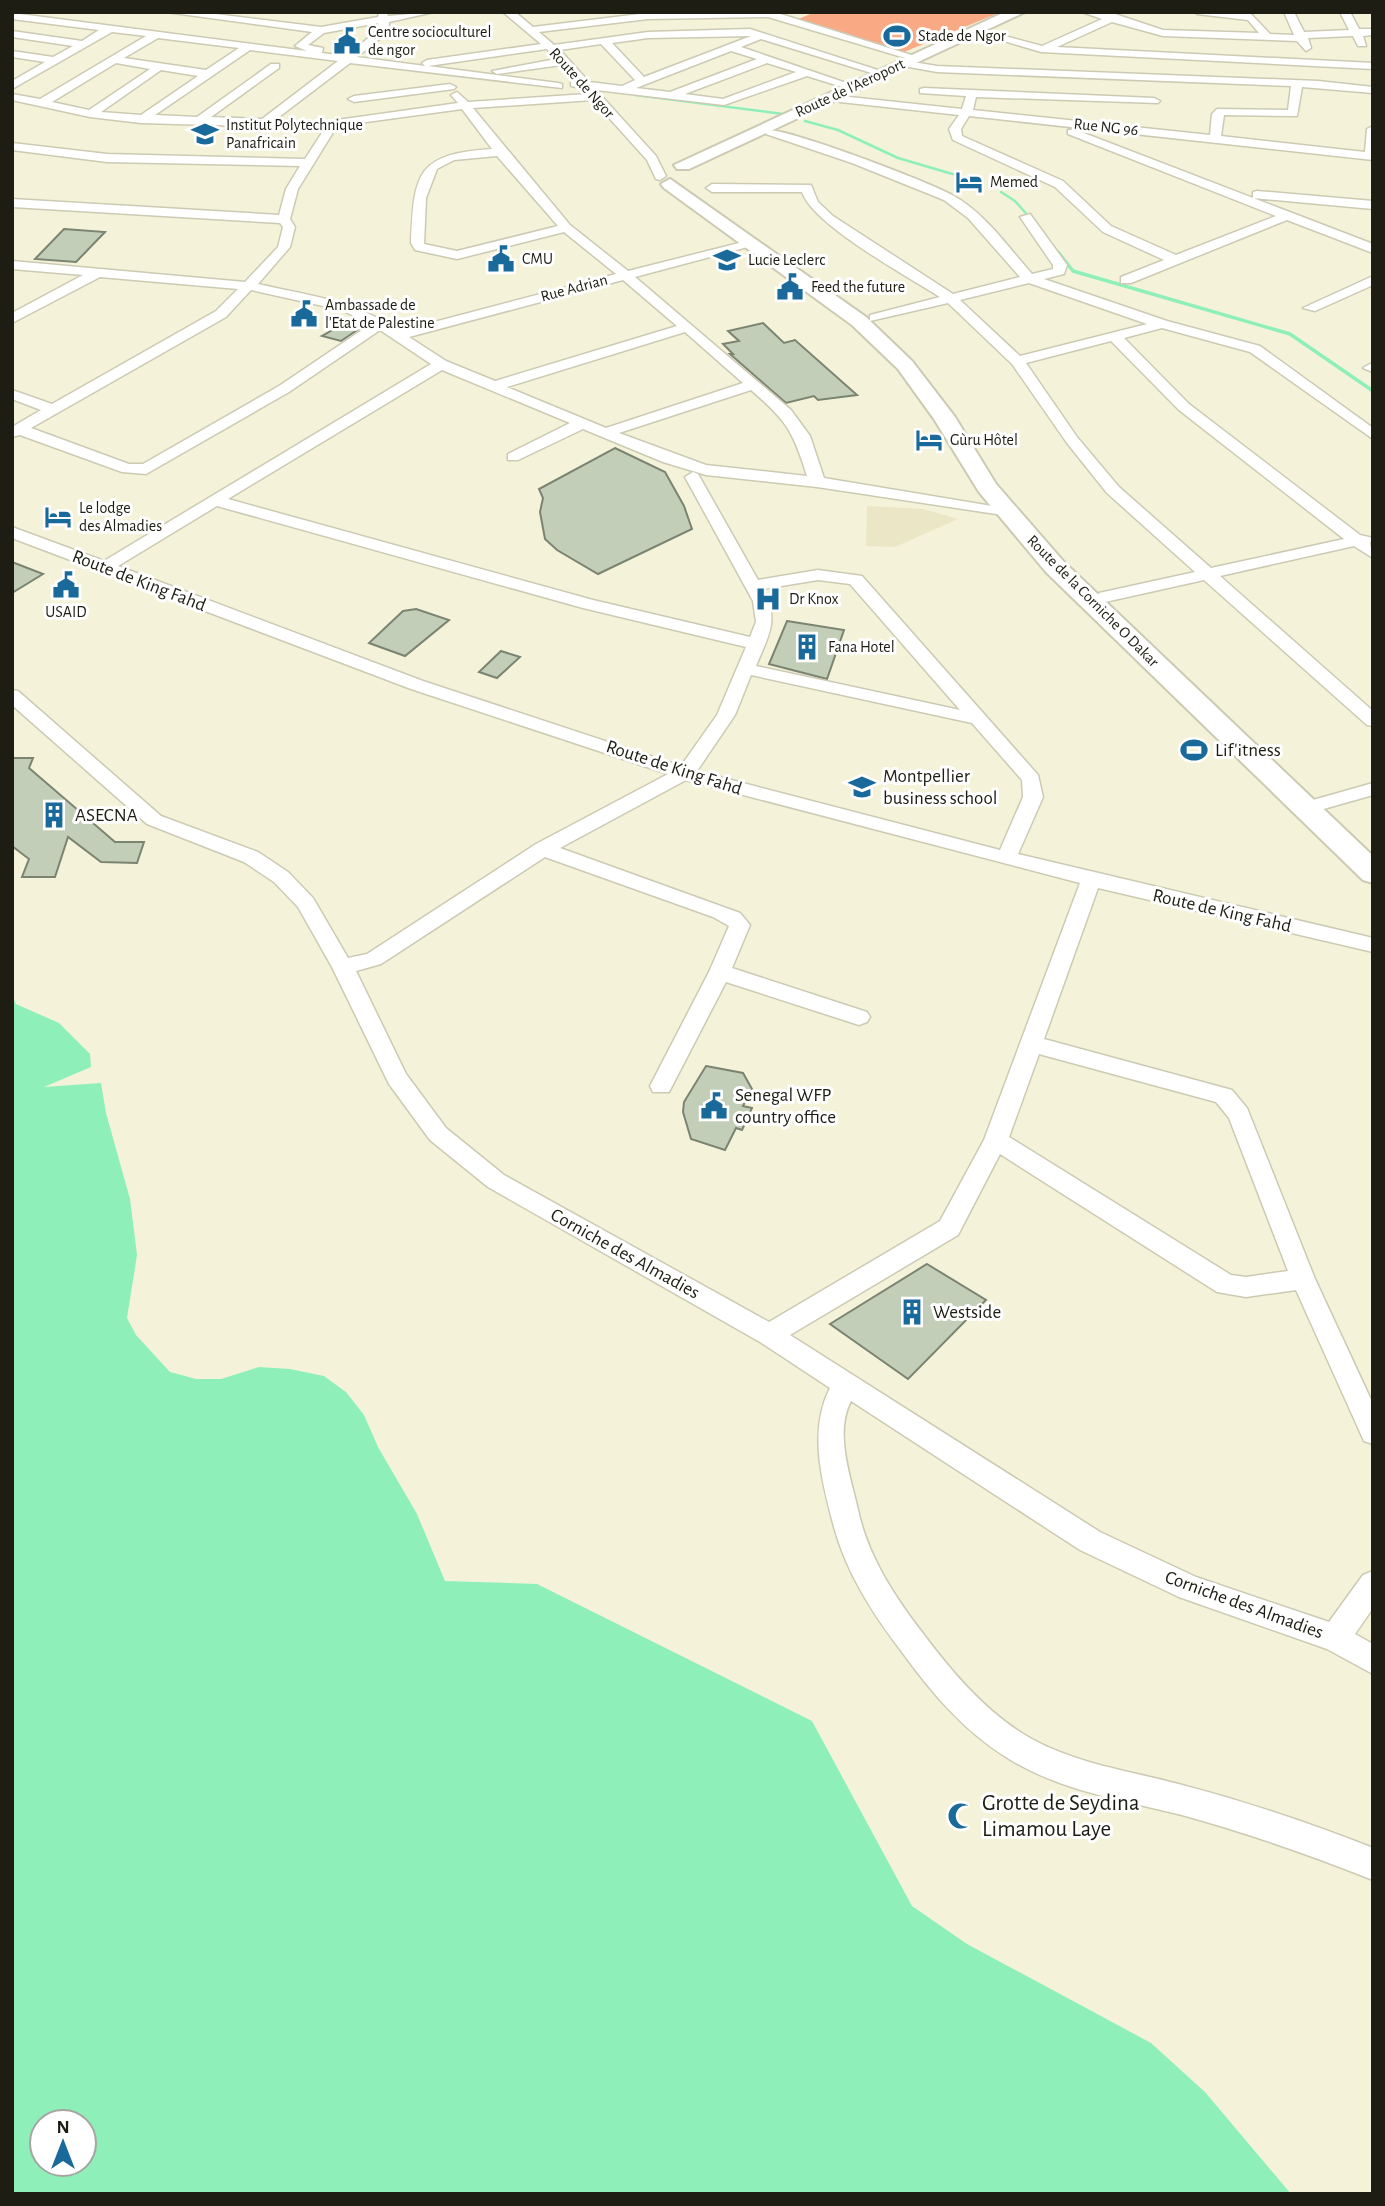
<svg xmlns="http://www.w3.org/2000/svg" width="1385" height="2206" font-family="'Alegreya Sans',sans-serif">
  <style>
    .built { fill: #eae6c6 }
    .green { fill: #faa985 }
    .water { fill: #8ef0b8; fill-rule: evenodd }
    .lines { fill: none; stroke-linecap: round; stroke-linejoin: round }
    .stream-far1 { stroke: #8ef0b8; stroke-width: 2.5 }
    .stream { stroke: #8ef0b8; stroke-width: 3.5 }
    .building { fill: #c3ceb9; stroke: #7a8471; stroke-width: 2 }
    .minor-casing { stroke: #cdcab3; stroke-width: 3 }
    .highway-casing { stroke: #cdcab3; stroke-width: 4 }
    .minor { fill: #fff; fill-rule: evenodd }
    .highway { fill: #fff; fill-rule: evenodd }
    .labels { text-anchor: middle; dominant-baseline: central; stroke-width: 6; stroke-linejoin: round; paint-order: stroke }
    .far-poi-label { font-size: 16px; fill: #1e1d14; stroke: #fff; text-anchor: start }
    .far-street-label { font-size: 16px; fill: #1e1d14; stroke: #fff }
    .street-label { font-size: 19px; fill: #1e1d14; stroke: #fff }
    .poi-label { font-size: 19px; fill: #1e1d14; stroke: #fff; text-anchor: start }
    .near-poi-label { font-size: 23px; fill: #1e1d14; stroke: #fff; text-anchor: start }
  </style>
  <rect width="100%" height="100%" fill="#f5f2da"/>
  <path class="built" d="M867,506L923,509L958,519L895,547L866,546Z"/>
  <path class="green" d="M815,12H1001L904,52L796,20Z"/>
  <path class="water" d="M12,995L16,1004L59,1023L90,1054L91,1067L44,1087L101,1083L106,1113L130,1199L137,1255L127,1318L136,1335L170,1372L196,1379H221L259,1367L290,1369L324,1376L346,1392L364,1415L378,1447L417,1514L445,1581L537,1584L812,1721L912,1906L967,1944L1151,2043L1205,2092L1291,2194H12ZM42,2122H84V2164H42Z"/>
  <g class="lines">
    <path class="stream-far1" d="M636,95L783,114
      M805,121L838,130L898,158L966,178
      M1001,192L1015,201L1031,219"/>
    <path class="stream" d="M1058,252L1073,271L1290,334L1373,391"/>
  </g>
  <path class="building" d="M64,229L105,232L76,262L35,259Z
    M352,319L366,324L341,341L322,336Z
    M763,323L784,343L795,340L857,395L818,400L814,396L786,403L730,354H733L723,344L739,341L728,331Z
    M615,448L665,472L684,506L692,529L598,574L557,550L545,539L540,512L543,498L539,489Z
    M12,562L43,574L12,593Z
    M416,609L449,620L405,656L369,643L403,611Z
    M787,621L844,630L827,679L769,664Z
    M501,651L520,657L497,678L479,672Z
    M12,758H33L29,768L115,842H144L137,863L101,862L68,837L55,877H22L29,859L12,846Z
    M706,1066L743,1073L752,1089L743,1106L752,1108L742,1130L736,1128L725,1150L691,1139L683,1112L684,1102Z
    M927,1264L986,1300L908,1379L830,1324Z"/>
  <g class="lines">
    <g class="minor-casing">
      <path id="minor" d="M166,12H199L321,27L378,17L379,12H387L388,16L434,12L389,22L388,32L357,57L425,66L422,63L427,60L541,44L503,12H515L533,27L648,13L774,12L921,58L912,60L768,17L648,19L539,32L554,45L648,32L750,29L887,73L878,75L761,39L741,47L858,87L852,90L807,76L724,105L596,90L656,156L666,176L660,180L656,179L647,160L593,100L473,108L570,225L628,271L755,239V245L635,277L791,410L810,436L824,478L1010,509L1018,514L1016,517L817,487L706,475L663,462L583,429L518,460H508V454L570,423L442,370L228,499L593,600L750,637L756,622L753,601L685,477L693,472L698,474L758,580L818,570L862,576L1038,775L1043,797L1018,854L1373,938V952L1098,888L1044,1039L1232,1090L1247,1108L1315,1279L1373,1404V1444L1364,1441L1296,1290L1246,1297L1217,1292L1000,1154L958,1235L790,1335L1100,1532L1196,1577L1329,1622L1363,1575L1373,1571V1608L1355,1634L1373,1644V1674L1327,1649L1179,1597L1080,1550L851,1401C834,1433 851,1478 858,1510C868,1556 893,1594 921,1631C951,1671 986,1713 1030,1738C1076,1764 1131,1771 1182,1785C1247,1802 1310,1823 1373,1848V1880C1310,1855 1247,1833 1182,1815C1123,1800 1059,1791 1006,1757C964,1731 931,1692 902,1652C873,1614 847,1574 834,1527C822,1482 808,1431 830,1388L760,1342L488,1187L430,1140L389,1084L332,967L298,907L274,882L244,862L147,824L12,705V690L18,691L161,816L258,852L288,872L313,898L348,958L367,954L536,844L668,774L411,689L12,538V527L104,561L431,364L380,330L289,392L146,474L122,472L20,435L12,437V427L41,410L12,399V390L52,404L216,311L238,289L100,277L12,323V313L83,275L12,269V261L245,282L278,247L283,227L280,223L12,207V199L279,215L286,189L300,166L107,162L12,150V143L107,154L305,159L325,128L141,123L90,117L12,100V94L40,99L146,36L112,32L12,89V81L45,62L12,57V51L53,57L73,46L12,37V31L82,41L99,30L12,19V13L307,51L295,46L312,32ZM378,23L375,33L345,56L322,53L323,48L308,45L324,33ZM751,36L644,77L612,43L648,38ZM158,38L239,48L206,70L124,58ZM601,44L635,80L622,86L589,82L560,50ZM547,49L556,59L492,71L497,74L561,65L576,81L571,82V86L582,88L587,94L468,102L457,92L451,95L458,103L323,122L275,120L350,63L562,88V84L558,83L428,66ZM250,50L338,61L262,119L211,117L279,68V64H271L197,117L155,115ZM731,51L757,59L670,92L636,88ZM116,63L150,69L89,110L52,102ZM767,63L796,72L723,99L685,94ZM161,70L198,76L141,115L101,112ZM462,109L492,149C417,154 414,172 411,243L415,250L457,259L564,232L616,274L400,331C353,300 311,296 258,284L290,247L295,227L290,219L298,189L337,126ZM497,156L558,226L457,251L424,244L426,198L437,169L454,160ZM623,280L677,326L495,381L446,361L409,337ZM251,290L341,310L371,324L279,386L143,464H129L31,428L226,317ZM685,332L743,383L606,428L507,387ZM751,390C787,421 793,431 807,476L706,465L619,433ZM217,506L583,608L746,647L717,715L681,766L423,681L118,566ZM818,580L850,584L960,710L756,666C768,636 780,621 763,589ZM751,675L972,723L1022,780L1023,797L1000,850L697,771L735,715ZM686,780L1080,883L984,1140L940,1221L769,1322L504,1175L446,1128L406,1074L356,971L381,964L545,857L713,917L729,926L709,972L650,1086L653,1092H669L726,982L859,1025L867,1022L870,1017L867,1012L732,968L750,925L740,913L560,848ZM1039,1054L1216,1102L1229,1118L1288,1271L1246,1277L1231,1275L1009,1137Z
        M1082,12L1115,14L1163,30L1259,33L1248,20L1197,14H1251L1270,34L1294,35L1284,12H1294L1304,32L1349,30L1340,12H1350L1359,29H1373V35L1363,36L1366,46H1358L1353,36L1308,38L1311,48L1306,51L1297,41L1163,36L1112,22L1057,47L1373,63V69L1041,52L977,33L982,30L1042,46L1102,19Z
        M913,62L937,66L1318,81L1373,87V93L1302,87L1297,116L1224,115L1221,136L1365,152L1367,129L1373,126V160L969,116L961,129L962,136L1063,181L1111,226L1176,255L1276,216L1068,134V130H1076L1373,244V253L1287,220L1131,283H1121V277L1164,260L1103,232L1055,187L953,140L949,129L959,115L840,102L834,99L840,96L962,109L966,96L920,93V89L924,88L1154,98L1160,101L1158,103L976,97L973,110L1210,135L1212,114L1217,109L1288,110L1291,86L937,72L909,67V63Z
        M450,84L456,87L454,89L354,102L348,99L354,96Z
        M766,130C785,127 930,182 952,195C984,212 1008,247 1032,274L1053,269V265L1020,217L1030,214L1067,265L1064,274L1044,279L1167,321L1260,346L1373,428V439L1250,352L1162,328L1124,338L1189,404L1360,535L1373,538L1370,543L1373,558L1354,546L1220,576L1373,711V726L1367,725L1204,580L1105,602L1099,601L1097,597L1099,593L1195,572L1107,493L1067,443L1012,364L948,303L870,321V315L940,297C907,276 813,225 802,192H712L706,188L712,184L811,185L818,202L833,216L953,294L1020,277L968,218L944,200L852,163L766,134ZM1029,283L1147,324L1020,356L960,300ZM1111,341L1179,410L1344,539L1211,568L1119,487L1077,437L1026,363Z
        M1257,191L1373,201V209L1253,198V192Z
        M1373,276V285L1315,311L1303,308Z
        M1370,364H1373V372L1363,368Z
        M1373,783V795L1320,810L1310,804L1313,800Z"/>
    </g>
    <g class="highway-casing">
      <path id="highway" d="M1005,12H1025L689,169H677L674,165Z
        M670,179L866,317L912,361L955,417L996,484L1064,562L1373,856V883L1363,880L1046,572L979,492L934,419L898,369L852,325L664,188L661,184Z"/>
    </g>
    <use href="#minor" class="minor"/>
    <use href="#highway" class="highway"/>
  </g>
  <defs>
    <g id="stadium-bare" transform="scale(2.1)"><path d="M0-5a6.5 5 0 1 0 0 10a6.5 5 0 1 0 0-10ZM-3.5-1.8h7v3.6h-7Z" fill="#1a699b" stroke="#fff" stroke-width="2.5" paint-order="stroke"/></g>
    <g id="civic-bare" transform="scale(2.1)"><path d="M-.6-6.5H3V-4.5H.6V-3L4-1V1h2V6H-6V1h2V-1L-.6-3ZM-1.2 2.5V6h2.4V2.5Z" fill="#1a699b" stroke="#fff" stroke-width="2.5" paint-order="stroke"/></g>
    <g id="school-bare" transform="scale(2.1)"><path d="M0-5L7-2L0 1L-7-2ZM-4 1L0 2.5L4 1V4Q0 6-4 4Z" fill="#1a699b" stroke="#fff" stroke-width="2.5" paint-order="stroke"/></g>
    <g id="hotel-bare" transform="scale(2.1)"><path d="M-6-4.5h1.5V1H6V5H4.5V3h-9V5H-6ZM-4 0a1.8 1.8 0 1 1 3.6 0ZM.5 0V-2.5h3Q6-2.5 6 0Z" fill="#1a699b" stroke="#fff" stroke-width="2.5" paint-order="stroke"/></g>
    <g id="hospital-bare" transform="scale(2.1)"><path d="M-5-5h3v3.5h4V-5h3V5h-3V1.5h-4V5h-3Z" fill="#1a699b" stroke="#fff" stroke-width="2.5" paint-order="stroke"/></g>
    <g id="building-bare" transform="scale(2.1)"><path d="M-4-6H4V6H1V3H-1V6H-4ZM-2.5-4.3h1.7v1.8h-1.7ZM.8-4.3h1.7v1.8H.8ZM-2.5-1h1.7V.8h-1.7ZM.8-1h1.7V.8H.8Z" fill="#1a699b" stroke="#fff" stroke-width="2.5" paint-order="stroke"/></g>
    <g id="mosque-bare" transform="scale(2.1)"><path d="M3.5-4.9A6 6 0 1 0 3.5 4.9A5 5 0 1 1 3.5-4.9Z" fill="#1a699b" stroke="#fff" stroke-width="2.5" paint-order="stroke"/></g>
  </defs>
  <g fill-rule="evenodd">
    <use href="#stadium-bare" x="897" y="36"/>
    <use href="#civic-bare" x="347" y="41"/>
    <use href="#school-bare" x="205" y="134"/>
    <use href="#hotel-bare" x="969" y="182"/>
    <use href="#civic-bare" x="501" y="259"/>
    <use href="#school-bare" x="727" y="260"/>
    <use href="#civic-bare" x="790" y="287"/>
    <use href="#civic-bare" x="304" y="314"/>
    <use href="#hotel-bare" x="929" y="440"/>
    <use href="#hotel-bare" x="58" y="517"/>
    <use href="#civic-bare" x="66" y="585"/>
    <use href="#hospital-bare" x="768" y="599"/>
    <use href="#building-bare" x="807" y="647"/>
    <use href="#stadium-bare" x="1194" y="750"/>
    <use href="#school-bare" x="862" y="787"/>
    <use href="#building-bare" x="54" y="815"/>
    <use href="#civic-bare" x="714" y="1106"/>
    <use href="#building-bare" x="912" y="1312"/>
    <use href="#mosque-bare" x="961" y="1816"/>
  </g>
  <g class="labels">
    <g class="far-poi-label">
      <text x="368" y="32">Centre socioculturel<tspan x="368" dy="18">de ngor</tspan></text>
      <text x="918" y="36">Stade de Ngor</text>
      <text x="226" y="125">Institut Polytechnique<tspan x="226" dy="18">Panafricain</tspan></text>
      <text x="990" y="182">Memed</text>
      <text x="522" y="259">CMU</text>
      <text x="748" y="260">Lucie Leclerc</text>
      <text x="811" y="287">Feed the future</text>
      <text x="325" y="305">Ambassade de<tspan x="325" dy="18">l'Etat de Palestine</tspan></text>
      <text x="950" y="440">Gùru Hôtel</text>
      <text x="79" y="508">Le lodge<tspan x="79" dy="18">des Almadies</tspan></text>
      <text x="789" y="599">Dr Knox</text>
      <text x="66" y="612" text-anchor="middle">USAID</text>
      <text x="828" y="647">Fana Hotel</text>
    </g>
    <g class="far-street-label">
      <text transform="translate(582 83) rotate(48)">Route de Ngor</text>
      <text transform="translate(850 88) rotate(-25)">Route de l'Aeroport</text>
      <text transform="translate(1106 127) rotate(6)">Rue NG 96</text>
      <text transform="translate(574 288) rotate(-15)">Rue Adrian</text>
      <text transform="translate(1093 601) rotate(45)">Route de la Corniche O Dakar</text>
    </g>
    <g class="street-label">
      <text transform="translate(139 581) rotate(21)">Route de King Fahd</text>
      <text transform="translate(674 768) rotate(18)">Route de King Fahd</text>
      <text transform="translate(1222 911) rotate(13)">Route de King Fahd</text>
      <text transform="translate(625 1254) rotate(29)">Corniche des Almadies</text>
      <text transform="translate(1244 1605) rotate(20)">Corniche des Almadies</text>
    </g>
    <g class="poi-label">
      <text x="1215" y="750">Lif'itness</text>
      <text x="883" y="776">Montpellier<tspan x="883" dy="22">business school</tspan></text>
      <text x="75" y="815">ASECNA</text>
      <text x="735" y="1095">Senegal WFP<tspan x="735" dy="22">country office</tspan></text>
      <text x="933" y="1312">Westside</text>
    </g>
    <g class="near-poi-label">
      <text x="982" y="1803">Grotte de Seydina<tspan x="982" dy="26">Limamou Laye</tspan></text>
    </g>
  </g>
  <rect width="1385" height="2206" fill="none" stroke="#1e1d14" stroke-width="28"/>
  <g transform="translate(63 2143)"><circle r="33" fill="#ffffff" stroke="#a5a5a1" stroke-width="2"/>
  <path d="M0-5L12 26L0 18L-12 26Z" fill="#1a699b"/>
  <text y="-10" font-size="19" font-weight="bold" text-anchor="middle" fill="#1e1d14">N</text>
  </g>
</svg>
